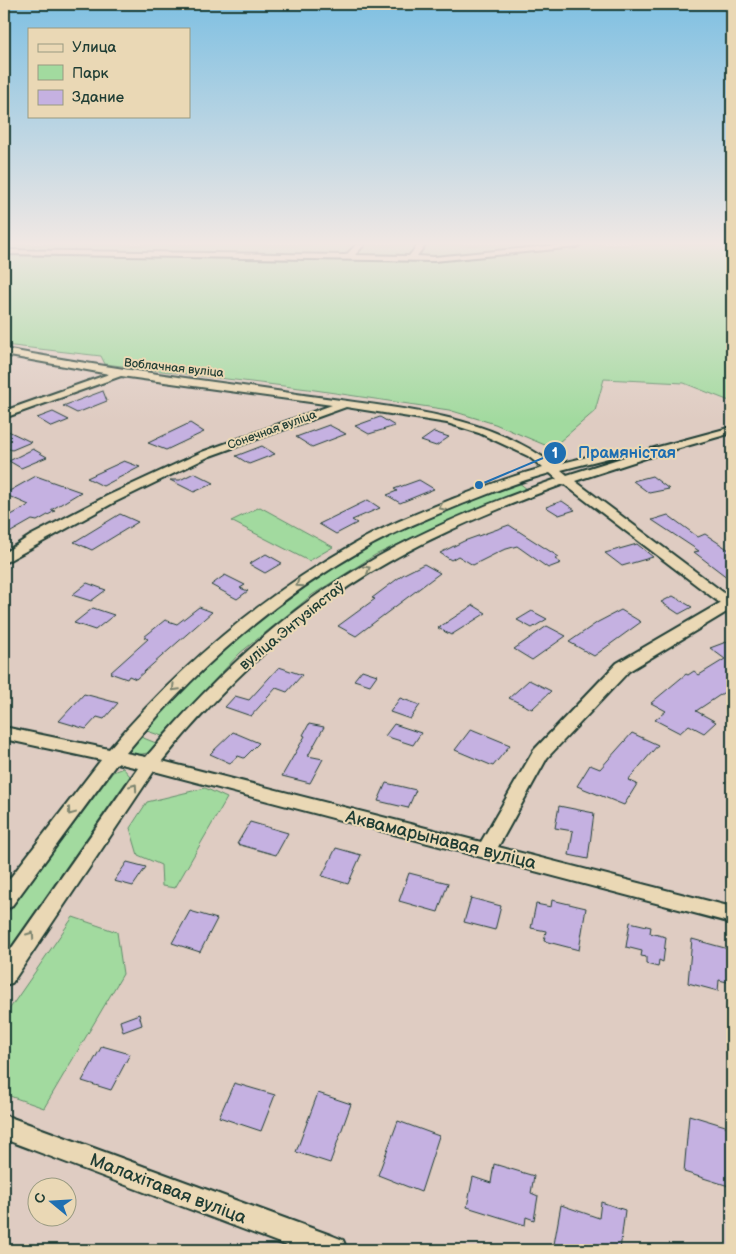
<svg xmlns="http://www.w3.org/2000/svg" width="736" height="1254" font-family="'Balsamiq Sans',sans-serif">
  <style>
    .green { fill: #a2da9f; stroke: #608c6a }
    .building { fill: #c5b1e1; stroke: #1f3d34 }
    .lines { fill: none; stroke-linecap: round; stroke-linejoin: round }
    .minor-casing { stroke: #1f3d34; stroke-width: 4 }
    .minor { fill: #ead8b5; fill-rule: evenodd }
    .oneway { stroke: #7a836e }
    .labels { text-anchor: middle; dominant-baseline: central; stroke-width: 4; stroke-linejoin: round; paint-order: stroke }
    .far-street-label { font-size: 12px; fill: #1f3d34; stroke: #ead8b5 }
    .street-label { font-size: 15px; fill: #1f3d34; stroke: #ead8b5 }
    .near-street-label { font-size: 18px; fill: #1f3d34; stroke: #ead8b5 }
    .leader { fill: none; stroke: #1f6fb2; stroke-width: 2 }
    .callout-dot { fill: #1f6fb2; stroke: #ead8b5; stroke-width: 2 }
    .mark-label { font-size: 15px; text-anchor: middle; font-weight: bold; fill: #fff }
    .callout-label { font-size: 16px; text-anchor: middle; font-weight: bold; fill: #1f6fb2; stroke: #ead8b5; stroke-width: 4; stroke-linejoin: round; paint-order: stroke }
  </style>
  <rect width="100%" height="100%" fill="#dfccc2"/>
  <filter id="ink" filterUnits="userSpaceOnUse"><feTurbulence type="fractalNoise" baseFrequency=".02" numOctaves="2"/><feDisplacementMap in="SourceGraphic" scale="10" xChannelSelector="R" yChannelSelector="G"/><feConvolveMatrix kernelMatrix="1 2 1 2 8 2 1 2 1" color-interpolation-filters="sRGB"/></filter>
  <g filter="url(#ink)">
    <path class="green" d="M4,245H732V402L684,383L604,379L595,411L552,448L495,424L449,410L308,389L105,364L101,356L4,345Z
      M518,482L527,489L439,525L375,555L312,595L240,653L162,736L144,730L187,682L223,647L299,590L362,549L423,520Z
      M260,507L333,547L309,561L231,521Z
      M141,737L156,743L148,753L135,755L130,750Z
      M123,768L130,776L4,956V918L113,772Z
      M205,788L227,798L175,888L162,886L161,865L138,855L130,828L147,802Z
      M73,917L117,932L123,974L44,1108L4,1094V1017Z"/>
    <path class="building" d="M103,391L107,401L77,413L63,406Z
      M53,412L69,420L52,427L37,418Z
      M380,417L395,426L369,434L355,426Z
      M190,423L204,432L166,450L148,443Z
      M329,425L346,434L312,447L296,437Z
      M4,429L31,442L12,450L4,447Z
      M434,432L449,437L436,446L421,441Z
      M262,446L275,454L249,464L236,456Z
      M33,449L47,457L21,468L9,461Z
      M124,461L140,467L103,486L87,478Z
      M194,473L214,483L194,492L170,480H180Z
      M36,476L81,492L51,510L55,511L37,521L32,520L4,536V519L29,505L4,494Z
      M652,476L669,489L649,493L633,481Z
      M419,480L434,489L400,503L387,495L397,491L394,489Z
      M368,500L380,508L352,520L357,523L336,534L319,524Z
      M562,501L575,510L559,515L546,507Z
      M120,514L138,522L92,550L74,542Z
      M668,515L698,537L705,534L732,552V581L694,552L699,551L652,520Z
      M509,525L559,557L555,559L561,563L548,568L517,546L503,550L473,565L458,556L451,560L440,553L464,541Z
      M637,544L653,557L622,566L605,553Z
      M266,554L282,563L265,573L249,564Z
      M424,564L440,573L356,636L338,626L375,599L372,598L404,574Z
      M225,575L245,585L240,588L248,591L237,599L211,585Z
      M87,583L106,590L91,601L72,595Z
      M673,596L692,607L679,614L661,602Z
      M473,605L486,613L451,635L438,628Z
      M199,607L212,612L136,679L129,676L127,679L110,673L148,639L144,637L165,620L177,624Z
      M93,608L114,615L95,630L74,623Z
      M621,610L641,622L594,656L569,642L598,622Z
      M532,611L547,619L532,628L517,620Z
      M547,626L566,636L532,660L514,649Z
      M726,642L732,646V687L696,711L716,722L704,733L689,725L680,733L655,720L666,711L651,703L686,674L688,675L694,671L699,675L725,659L710,648Z
      M279,667L302,675L287,692L276,688L251,716L225,707L235,696L249,700Z
      M362,670L377,675L370,685L354,680Z
      M529,680L551,691L532,709L509,698Z
      M84,694L118,703L104,719L97,717L86,729L59,721Z
      M400,698L420,705L410,719L390,712Z
      M309,724L324,727L308,756L323,759L310,783L282,776L305,736L303,735Z
      M394,724L421,733L413,745L385,736Z
      M471,729L510,745L493,766L455,750Z
      M233,732L259,743L244,758L238,756L230,763L210,754Z
      M632,733L658,745L628,780L637,784L624,805L577,786L590,765L600,769Z
      M386,783L416,790L408,808L378,801Z
      M559,806L594,813L588,859L569,855L573,831L555,828Z
      M250,822L288,833L276,855L237,844Z
      M336,848L361,855L348,884L322,876Z
      M127,862L146,867L133,886L114,881Z
      M409,873L448,883L438,912L399,901Z
      M471,898L501,906L495,930L464,922Z
      M552,900L586,908L579,950L544,941L546,931L531,928L536,904L551,907Z
      M190,911L217,919L200,952L172,943Z
      M630,922L651,927L650,933L666,937L663,962L659,960L658,967L646,964V957L641,956L642,951L626,947Z
      M692,939L732,950L731,983L719,980L718,991L688,983Z
      M139,1014L142,1025L123,1032L120,1021Z
      M102,1046L130,1054L111,1090L82,1081Z
      M234,1083L275,1095L261,1131L219,1117Z
      M318,1093L351,1104L330,1163L296,1152Z
      M689,1115L732,1128V1187L684,1172Z
      M398,1121L439,1136L421,1192L378,1175Z
      M494,1164L534,1176L531,1193L538,1196L534,1220L526,1217L525,1225L467,1207L473,1177L491,1183Z
      M601,1202L625,1210L620,1250H553L561,1205L599,1218Z"/>
    <g class="lines">
      <g class="minor-casing">
        <path id="minor" d="M356,245H364L355,255L409,256L418,245H425L417,256L434,257L558,245H580L576,247L434,261L4,254V250L346,255Z
          M4,349C86,364 168,376 250,387C288,393 326,398 362,403C430,412 498,423 554,465L616,450L622,453L620,455L561,470L567,475L647,450L732,427V433L655,455L575,481L732,599V610H730L629,671L547,758L498,847L732,907V923L154,771L12,983L4,985V959L138,768L117,763L11,907L4,909V886L101,760L4,739V727L109,749C180,666 259,598 354,544C384,526 418,513 450,500C481,488 510,476 543,468L528,456L479,433L447,423L346,407L210,456L115,502L4,563V553L30,536L107,496L202,452L332,405L121,376L4,418V411L109,374L4,355ZM550,473L557,479C482,505 408,536 341,579C267,626 203,690 146,757L126,753C193,671 272,601 364,549C394,532 428,518 460,505C490,493 519,481 550,473ZM564,484L720,603L617,663L534,750L481,842L162,761C216,695 279,633 349,586C415,542 490,511 564,484Z
          M4,1115L333,1236L343,1240L347,1250H298L4,1139Z"/>
      </g>
      <use href="#minor" class="minor"/>
    </g>
    <defs><path id="oneway-chevron" d="M-2-3.5L2.5 0L-2 3.5" fill="none" stroke-width="1.6" stroke-linecap="round" stroke-linejoin="round" transform="scale(1.25)"/></defs>
    <g class="oneway">
      <use href="#oneway-chevron" transform="translate(442 507) rotate(157)"/>
      <use href="#oneway-chevron" transform="translate(367 569) rotate(-30)"/>
      <use href="#oneway-chevron" transform="translate(299 584) rotate(146)"/>
      <use href="#oneway-chevron" transform="translate(175 688) rotate(133)"/>
      <use href="#oneway-chevron" transform="translate(134 787) rotate(-55)"/>
      <use href="#oneway-chevron" transform="translate(71 812) rotate(127)"/>
      <use href="#oneway-chevron" transform="translate(31 935) rotate(-55)"/>
    </g>
  </g>
  <linearGradient id="sky" x2="0" y2="1"><stop stop-color="#7fc0e2"/><stop offset="0.58" stop-color="#f1e8e4"/><stop offset="1" stop-color="#f1e8e4" stop-opacity="0"/></linearGradient>
  <rect width="736" height="420" fill="url(#sky)"/>
  <g class="labels">
    <g class="far-street-label">
      <text transform="translate(174 368) rotate(6)">Воблачная вуліца</text>
      <text transform="translate(272 430) rotate(-20)">Сонечная вуліца</text>
    </g>
    <g class="street-label">
      <text transform="translate(292 626) rotate(-39)">вуліца Энтузіястаў</text>
    </g>
    <g class="near-street-label">
      <text transform="translate(441 840) rotate(14)">Аквамарынавая вуліца</text>
      <text transform="translate(168 1189) rotate(21)">Малахітавая вуліца</text>
    </g>
  </g>
  <path class="leader" d="M479 485L555 453"/>
  <g class="callout-dot">
    <circle cx="479" cy="485" r="5"/>
    <circle cx="555" cy="453" r="12"/>
  </g>
  <g class="mark-label">
    <text x="555" y="458">1</text>
  </g>
  <g class="callout-label">
    <text x="627" y="458">Прамяністая</text>
  </g>
  <rect width="736" height="1254" fill="none" stroke="#ead8b5" stroke-width="20"/>
  <rect x="10" y="10" width="716" height="1234" fill="none" stroke="#1f3d34" stroke-width="2" filter="url(#ink)"/>
  <rect x="28" y="28" width="162" height="90" fill="#ead8b5" stroke="#999a81"/>
  <rect x="38" y="44" width="25" height="8" fill="#ead8b5" stroke="#999a81"/>
  <text x="72" y="52" font-size="15" fill="#1f3d34">Улица</text>
  <rect x="38" y="65" width="25" height="15" fill="#a2da9f" stroke="#999a81"/>
  <text x="72" y="78" font-size="15" fill="#1f3d34">Парк</text>
  <rect x="38" y="90" width="25" height="15" fill="#c5b1e1" stroke="#999a81"/>
  <text x="72" y="102" font-size="15" fill="#1f3d34">Здание</text>
  <g transform="translate(52 1202) rotate(288)"><circle r="24" fill="#ead8b5" stroke="#999a81"/>
  <path d="M0-4L9 19L0 12L-9 19Z" fill="#1f6fb2"/>
  <text y="-8" font-size="14" font-weight="bold" text-anchor="middle" fill="#1f3d34">С</text>
  </g>
</svg>
